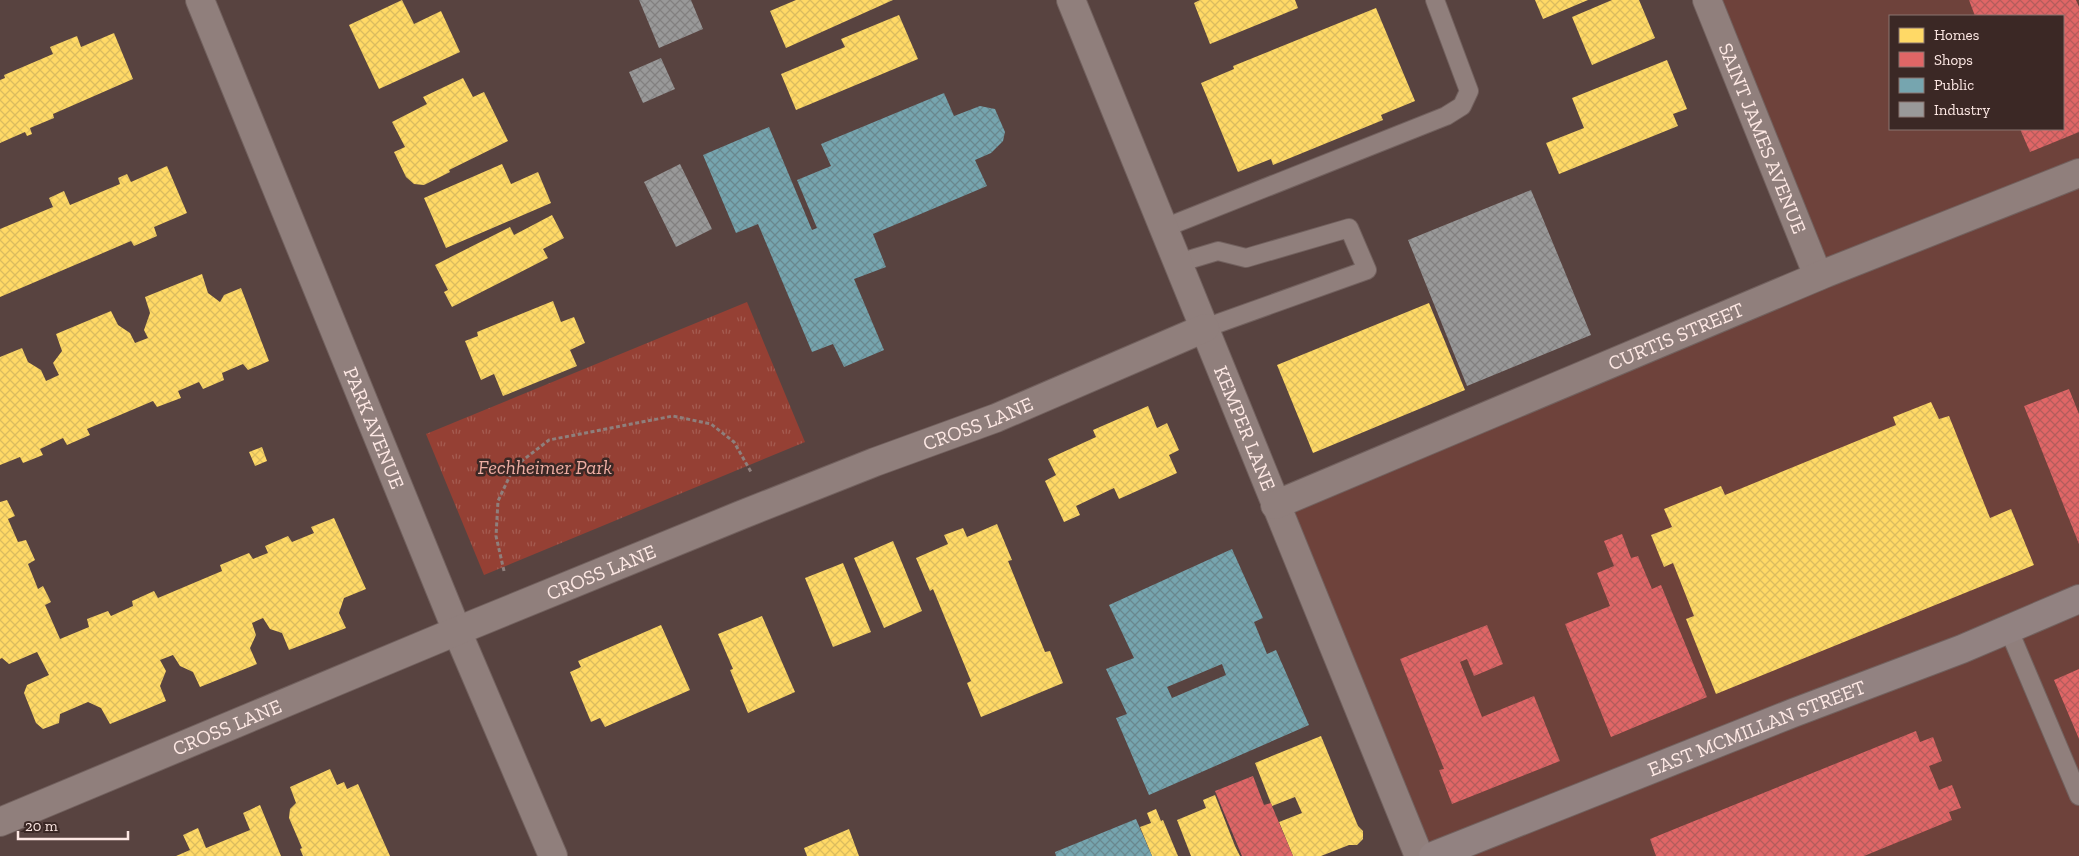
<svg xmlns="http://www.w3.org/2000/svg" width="2079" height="856" font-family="'Zilla Slab',serif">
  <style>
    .built { fill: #6e423b; fill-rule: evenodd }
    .park { fill: url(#park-tufts) }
    .homes { fill: url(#homes-cross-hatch) }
    .shops { fill: url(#shops-cross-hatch) }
    .public { fill: url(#public-cross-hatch); fill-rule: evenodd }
    .industry { fill: url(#industry-cross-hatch) }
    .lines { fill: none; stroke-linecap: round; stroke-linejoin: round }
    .lane-casing { stroke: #72615e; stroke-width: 20 }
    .street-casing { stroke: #72615e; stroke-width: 30 }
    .secondary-casing { stroke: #72615e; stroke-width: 30 }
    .path { stroke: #8f7f7c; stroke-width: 3; stroke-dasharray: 4 2.5; stroke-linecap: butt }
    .lane { stroke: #907f7c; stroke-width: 18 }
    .street { stroke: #907f7c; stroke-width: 28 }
    .secondary { stroke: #928281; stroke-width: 28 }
    .labels { text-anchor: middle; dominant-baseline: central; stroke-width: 5; stroke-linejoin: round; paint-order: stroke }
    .street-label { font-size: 20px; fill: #fde8e4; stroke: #3b2825 }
    .park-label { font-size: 20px; font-style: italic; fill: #eeaea3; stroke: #3b2825 }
  </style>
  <defs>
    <pattern id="park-tufts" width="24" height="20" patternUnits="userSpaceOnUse" patternTransform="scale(1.25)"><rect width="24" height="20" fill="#954034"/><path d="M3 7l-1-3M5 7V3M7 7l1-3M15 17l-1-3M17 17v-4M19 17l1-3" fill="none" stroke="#a55c51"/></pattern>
    <pattern id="homes-cross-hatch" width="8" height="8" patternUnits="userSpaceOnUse" patternTransform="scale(1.25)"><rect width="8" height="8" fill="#ffd966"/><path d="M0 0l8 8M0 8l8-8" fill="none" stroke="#dbbc5f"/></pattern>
    <pattern id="shops-cross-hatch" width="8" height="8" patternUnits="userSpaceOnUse" patternTransform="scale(1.25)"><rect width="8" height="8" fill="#e06666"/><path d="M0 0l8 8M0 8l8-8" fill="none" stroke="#b45c5c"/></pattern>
    <pattern id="public-cross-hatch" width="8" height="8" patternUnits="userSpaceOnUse" patternTransform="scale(1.25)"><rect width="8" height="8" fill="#76a5af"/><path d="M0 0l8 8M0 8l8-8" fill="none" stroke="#69888f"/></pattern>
    <pattern id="industry-cross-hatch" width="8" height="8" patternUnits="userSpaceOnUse" patternTransform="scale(1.25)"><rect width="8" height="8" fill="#999"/><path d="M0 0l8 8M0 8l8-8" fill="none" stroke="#828080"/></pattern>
  </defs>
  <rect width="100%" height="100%" fill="#584340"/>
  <path class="built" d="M1707,0H2079V856H1419L1275,505L1818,276ZM1890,16H2063V129H1890Z"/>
  <path class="park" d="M747,302L805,442L484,575L426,434Z"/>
  <path class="homes" d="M402,0L414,24L441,11L460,52L379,89L349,25Z
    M796,0H893L786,48L770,11Z
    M1200,0H1295L1298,8L1210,44L1194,3Z
    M1535,0H1588L1543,19Z
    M1612,0H1639L1655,38L1592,65L1572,17Z
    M1376,8L1415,101L1381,115L1383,120L1273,165L1271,159L1238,172L1201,83L1234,69L1233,66Z
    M899,15L918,59L796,110L781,74L845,47L841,39Z
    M114,33L133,79L53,114L54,118L30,128L32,134L27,136L25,132L0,143V80L5,78L4,75L53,54L50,47L77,36L81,47Z
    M1667,60L1687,109L1673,114L1678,126L1559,174L1546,143L1584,128L1572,98Z
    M463,78L473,97L484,92L508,141L449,170L450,172L424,185L414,184L406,177L394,152L405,147L392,122L427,104L423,97Z
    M502,164L511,184L538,172L551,203L446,248L424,198Z
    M167,166L187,213L154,227L157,236L134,246L131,241L0,297V229L53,207L49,198L64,191L70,205L120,184L118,178L127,174L131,182Z
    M552,215L564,238L543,249L548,258L452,307L444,292L448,290L435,265L510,227L514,235Z
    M202,274L208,293L220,302L224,295L241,288L269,361L248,370L243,364L222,373L224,380L203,389L199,382L178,391L181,398L157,407L153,401L87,429L90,435L67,445L63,438L40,449L43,455L23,463L20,457L0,465V357L22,348L28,362L41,370L46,381L59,375L53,363L62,351L56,334L111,311L118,325L130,333L135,343L148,338L144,330L150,313L145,297Z
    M553,301L561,322L574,317L585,343L570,350L577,366L503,396L494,374L481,380L465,341L478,336L477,332Z
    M1429,303L1465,390L1313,453L1277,365Z
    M1931,402L1939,419L1949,416L1990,518L2011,509L2034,565L1716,694L1686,619L1694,616L1673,563L1664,567L1651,535L1672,527L1664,509L1721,486L1725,495L1896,425L1893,417Z
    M1148,406L1157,428L1167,423L1179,450L1169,455L1177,473L1119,499L1114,488L1076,506L1080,515L1064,522L1045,481L1056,475L1048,459L1096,437L1093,430Z
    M262,447L267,461L255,466L249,452Z
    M7,500L15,516L8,519L18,542L26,540L35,560L28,564L38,589L43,586L51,602L45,605L60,639L89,627L87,619L108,611L111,616L133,606L132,601L154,591L158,598L222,571L220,565L249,553L253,559L268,553L265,546L288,536L292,542L314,533L311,527L334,518L366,589L344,598L339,613L346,628L289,650L282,633L270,629L263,618L252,623L256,635L250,648L257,664L200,687L193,672L180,666L173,655L160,660L166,671L160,686L166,701L110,724L101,708L88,702L60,714L59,723L43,729L36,723L24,693L27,685L49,675L37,652L9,664L2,658L0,659V502Z
    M997,524L1012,560L1008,561L1045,652L1050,651L1063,683L981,717L967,683L971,681L933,589L930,591L916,558L948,544L944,535L963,528L967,537Z
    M893,541L922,611L884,628L854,558Z
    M843,563L871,632L833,647L805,578Z
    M762,616L795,692L748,713L730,670L733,669L718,634Z
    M661,625L690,690L605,727L600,718L591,722L570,672L581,667L578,661Z
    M1321,736L1358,826L1363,831V839L1357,845H1349L1321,856H1293L1279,822L1302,813L1295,797L1272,806L1255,763Z
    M330,769L337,785L344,782L347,789L358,784L390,856H303L300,849L302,848L289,818L290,809L296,803L290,787Z
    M1215,795L1235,846L1240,856H1191L1177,820L1206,808L1203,800Z
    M260,805L281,856H176L190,850L183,835L198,828L206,848L250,830L243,813Z
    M1156,809L1161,821L1163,820L1178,856H1152L1140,827L1151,823L1147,813Z
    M849,829L859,856H807L804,848Z"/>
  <path class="shops" d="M1969,0H2076L2079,7V132L2030,152L2020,129H2063V16H1975Z
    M2069,389L2079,414V544L2024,406Z
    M1622,534L1631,558L1638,556L1652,589L1661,585L1707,697L1611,737L1565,624L1610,606L1597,573L1614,566L1604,541Z
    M1487,625L1503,664L1474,676L1467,659L1460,662L1482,717L1534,696L1560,761L1452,804L1439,770L1444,769L1400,659Z
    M2079,669V739L2054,680Z
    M1916,731L1920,742L1933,737L1942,761L1929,766L1939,790L1952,785L1961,808L1949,812L1952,820L1864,856H1656L1650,839Z
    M1253,776L1264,805L1271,803L1272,806L1293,856H1242L1215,791Z"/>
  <path class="public" d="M944,93L954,116L980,106L995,109L1005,132L1003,141L991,153L975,160L987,186L873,234L886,267L854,279L884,350L844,367L833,344L812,352L758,224L736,233L703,155L769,127L812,230L817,228L797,180L831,166L821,144Z
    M1232,549L1263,618L1254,622L1267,654L1276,650L1309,725L1149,795L1116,718L1127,714L1106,669L1134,658L1109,605ZM1222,664L1226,675L1172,698L1167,687Z
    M1136,819L1152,856H1056L1055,852Z"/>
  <path class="industry" d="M639,0H691L703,29L659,48Z
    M661,58L675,89L643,103L629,72Z
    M680,164L712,229L676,247L644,182Z
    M1531,190L1591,335L1467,386L1408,240Z"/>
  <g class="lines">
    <g class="lane-casing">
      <path id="lane" d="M1164,228L1446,116L1462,106L1469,91L1435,0
        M1178,263L1218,251L1246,258L1349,228L1367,270L1205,328
        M2008,628L2079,796"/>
    </g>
    <g class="street-casing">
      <g id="street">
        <path id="s1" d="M200,0L457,631L553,856"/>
        <path id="s2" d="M1071,0L1419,856"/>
        <path id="s3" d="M1707,0L1818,276"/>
        <path id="s4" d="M1275,505L1826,273L2079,173"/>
        <path id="s5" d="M0,822L457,631L741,515L875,462L996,418L1205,328"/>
      </g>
    </g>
    <g class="secondary-casing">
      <g id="secondary">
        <path id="s6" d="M1433,856L1793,713L1962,649L2079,599"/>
      </g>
    </g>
    <path class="path" d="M504,571L496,536L498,501L514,467L549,440L673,416L711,424L734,442L751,472"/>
    <use href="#lane" class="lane"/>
    <use href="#street" class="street"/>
    <use href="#secondary" class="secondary"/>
  </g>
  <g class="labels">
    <g class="street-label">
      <text stroke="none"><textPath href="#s3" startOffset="149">SAINT JAMES AVENUE</textPath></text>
      <text stroke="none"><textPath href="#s4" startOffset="435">CURTIS STREET</textPath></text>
      <text stroke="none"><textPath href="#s5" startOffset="1056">CROSS LANE</textPath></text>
      <text stroke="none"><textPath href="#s2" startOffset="462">KEMPER LANE</textPath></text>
      <text stroke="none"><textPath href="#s1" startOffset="462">PARK AVENUE</textPath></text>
      <text stroke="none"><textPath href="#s5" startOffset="651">CROSS LANE</textPath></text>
      <text stroke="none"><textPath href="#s5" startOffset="246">CROSS LANE</textPath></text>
      <text stroke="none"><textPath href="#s6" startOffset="348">EAST MCMILLAN STREET</textPath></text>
    </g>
    <g class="park-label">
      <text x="545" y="467">Fechheimer Park</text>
    </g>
  </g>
  <rect x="1889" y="15" width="175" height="115" fill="#3b2825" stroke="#897571"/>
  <rect x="1899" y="28" width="25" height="15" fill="#ffd966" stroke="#897571"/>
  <text x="1934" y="40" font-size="15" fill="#fde8e4">Homes</text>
  <rect x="1899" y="52" width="25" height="15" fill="#e06666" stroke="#897571"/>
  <text x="1934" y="65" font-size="15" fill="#fde8e4">Shops</text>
  <rect x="1899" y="78" width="25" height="15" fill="#76a5af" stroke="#897571"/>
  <text x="1934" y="90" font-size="15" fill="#fde8e4">Public</text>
  <rect x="1899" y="102" width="25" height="15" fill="#999999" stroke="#897571"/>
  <text x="1934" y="115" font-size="15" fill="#fde8e4">Industry</text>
  <path d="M18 831v8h110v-8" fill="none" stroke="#fde8e4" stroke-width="2.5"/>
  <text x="25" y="831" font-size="15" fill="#fde8e4" stroke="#3b2825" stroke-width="4" paint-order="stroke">20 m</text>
</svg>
